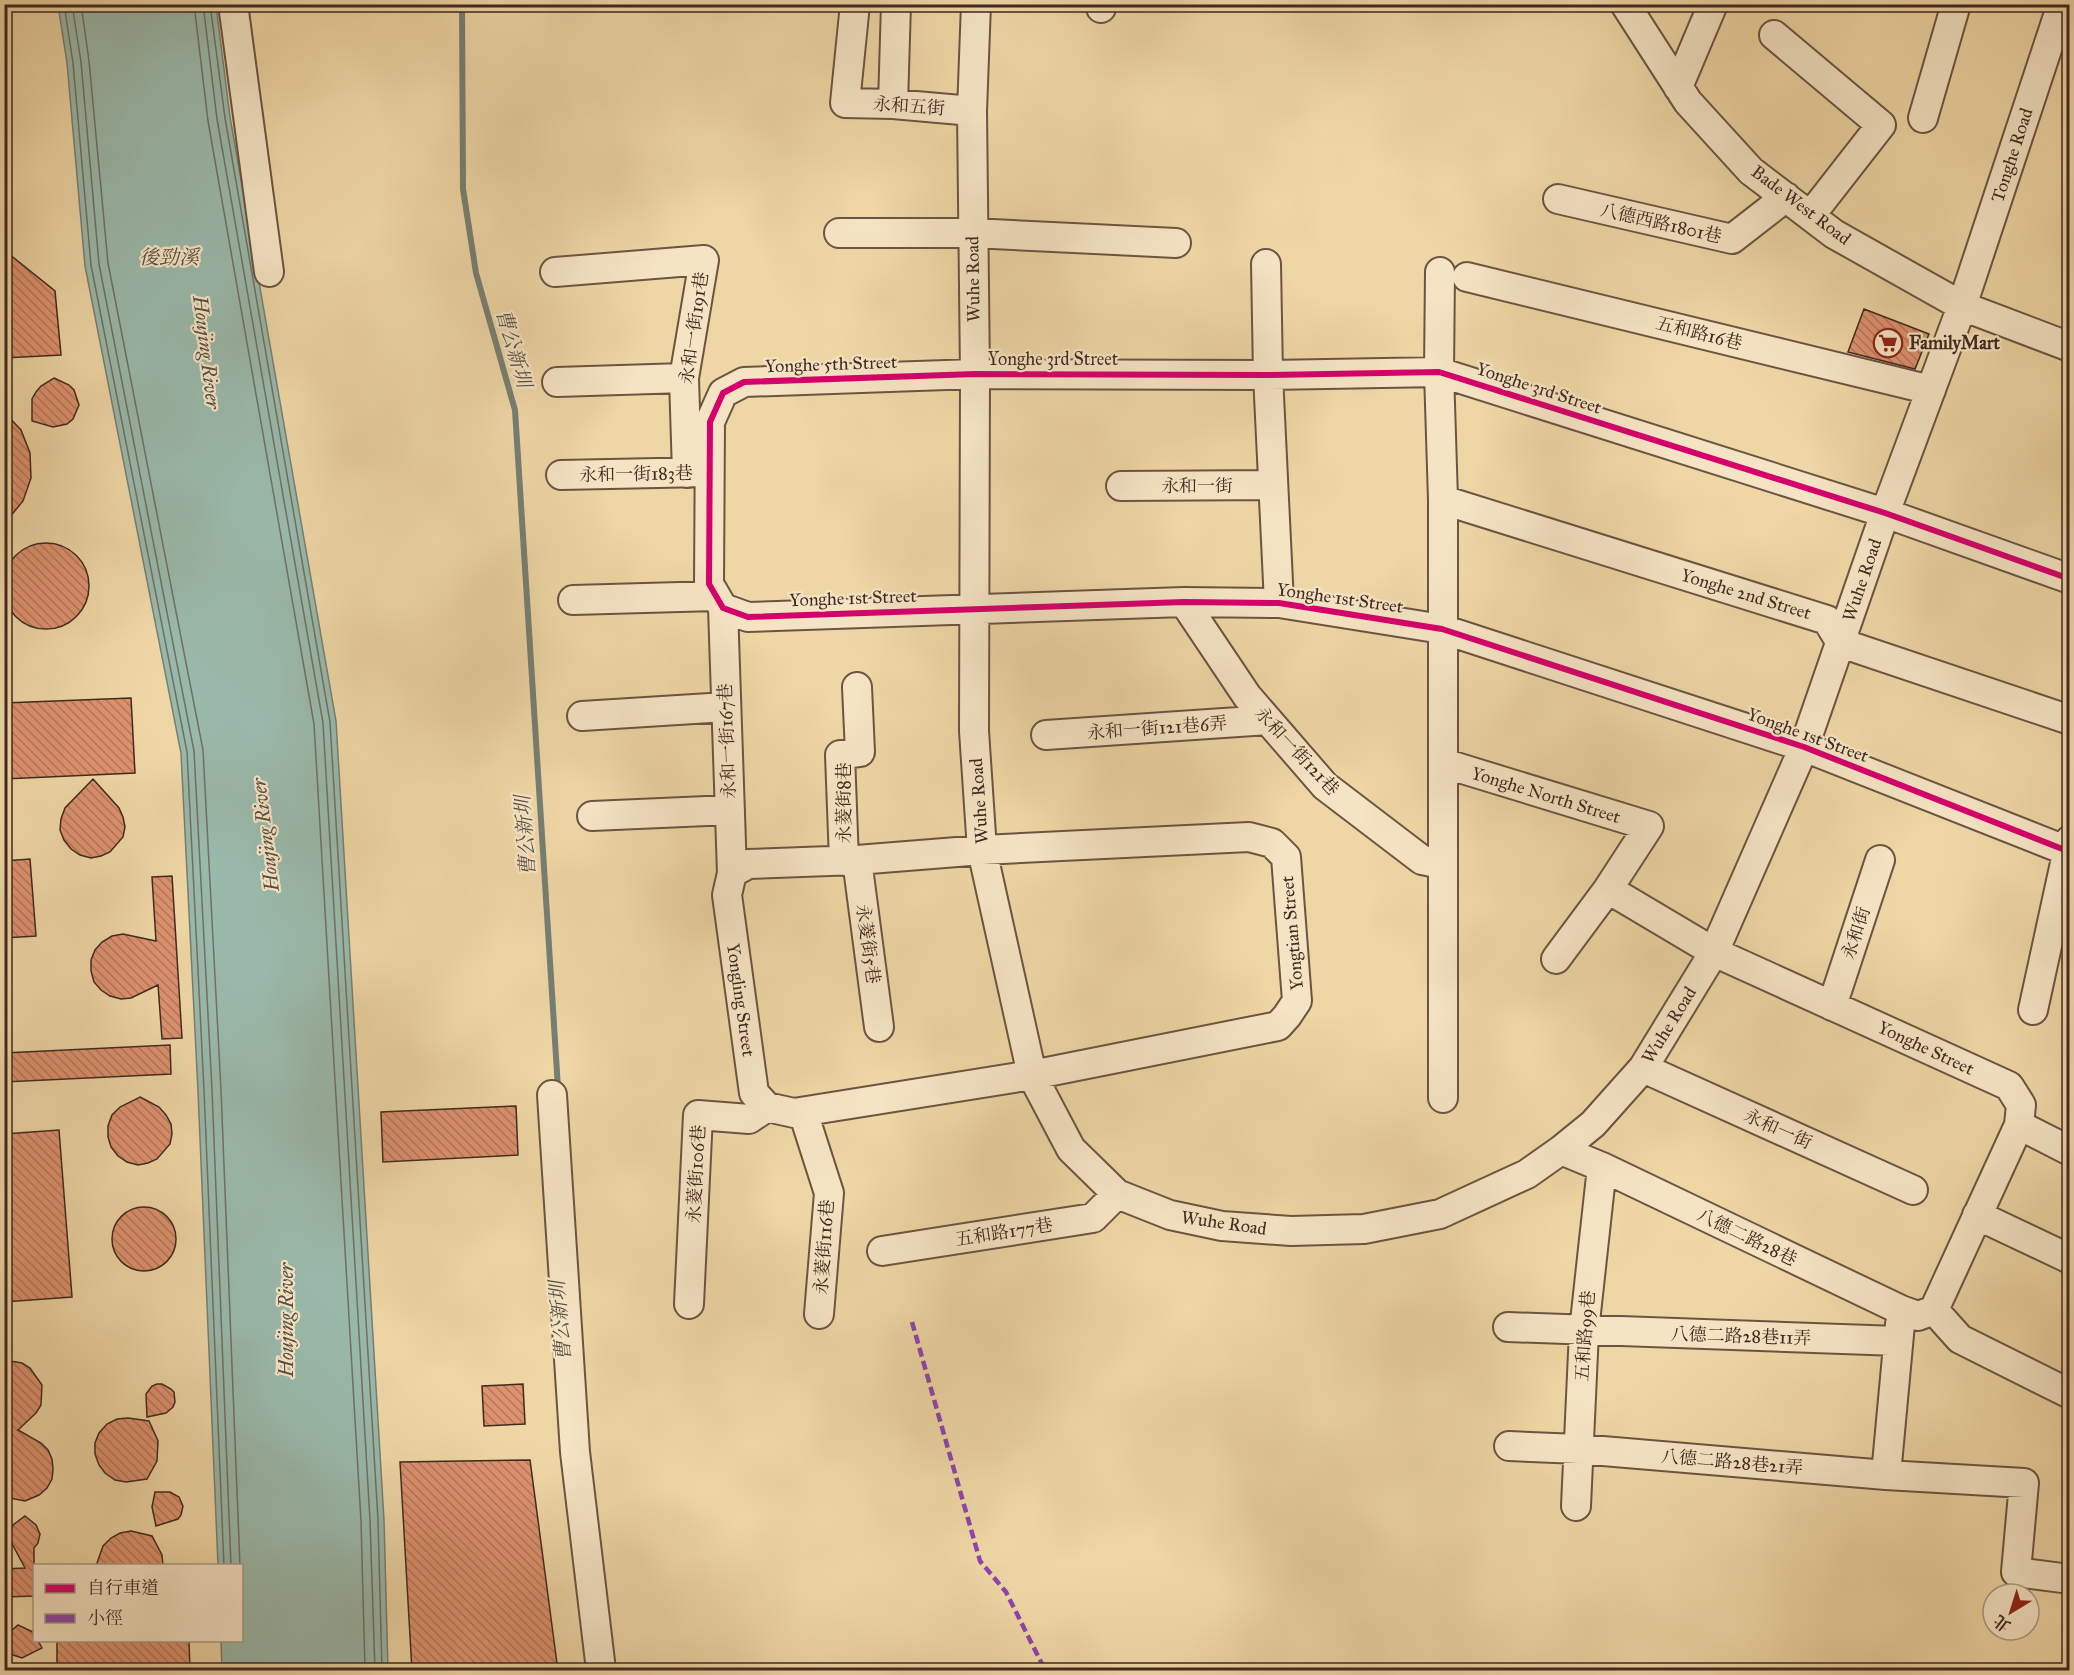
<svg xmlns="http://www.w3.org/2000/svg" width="2074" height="1675" font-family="'IM FELL Great Primer','Noto Serif TC',serif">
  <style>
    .water { fill: #9ab9ab; stroke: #767f74; stroke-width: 1.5 }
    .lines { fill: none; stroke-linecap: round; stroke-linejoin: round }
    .shore { stroke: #6d7166; stroke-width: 1.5 }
    .stream { stroke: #767f74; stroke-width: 6 }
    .building { fill: url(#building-back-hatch); stroke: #402921; stroke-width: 1.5 }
    .minor-casing { stroke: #6c5442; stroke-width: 32 }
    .minor { stroke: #f5e4c4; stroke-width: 28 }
    .quiet { stroke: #8e44ad; stroke-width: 4.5; stroke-dasharray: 9 4.5; stroke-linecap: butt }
    .cycleway-casing { stroke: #f5e4c4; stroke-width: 10 }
    .cycleway { stroke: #d6006c; stroke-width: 6 }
    .labels { text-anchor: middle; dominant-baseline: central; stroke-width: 4.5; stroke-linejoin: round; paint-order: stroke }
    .street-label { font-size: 18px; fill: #402921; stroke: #f5e4c4 }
    .poi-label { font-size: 18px; font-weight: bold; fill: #402921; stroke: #f5e4c4; text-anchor: start }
    .water-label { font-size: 20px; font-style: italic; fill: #564d44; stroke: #f5e4c4 }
  </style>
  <defs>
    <pattern id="building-back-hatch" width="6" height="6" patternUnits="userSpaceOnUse" patternTransform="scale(1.5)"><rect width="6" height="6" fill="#de926f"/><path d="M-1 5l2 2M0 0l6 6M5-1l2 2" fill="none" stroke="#b5775b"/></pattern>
  </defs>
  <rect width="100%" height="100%" fill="#efd6a5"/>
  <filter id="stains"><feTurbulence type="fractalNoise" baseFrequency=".00333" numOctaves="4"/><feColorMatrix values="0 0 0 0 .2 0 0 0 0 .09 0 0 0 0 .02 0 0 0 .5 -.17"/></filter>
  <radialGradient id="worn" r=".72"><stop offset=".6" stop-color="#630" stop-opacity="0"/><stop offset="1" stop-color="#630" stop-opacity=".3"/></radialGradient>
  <path class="water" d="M58,5H216L230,117L336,721L384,1520L388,1670H222L221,1641L242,1640V1566L218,1565L198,1091L181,753L85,266L67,63Z"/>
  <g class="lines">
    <path class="shore" d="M64,4L73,63L91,265L187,752L204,1090L224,1566
      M72,4L81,62L99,264L194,751L212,1090L231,1566
      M81,4L89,61L108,263L203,750L221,1090L240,1566
      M194,4L208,121L314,724L361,1521L365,1670
      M203,4L217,119L323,723L370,1520L375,1670
      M210,4L225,118L330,722L378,1520L382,1670"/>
    <path class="stream" d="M462,4L463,189L476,273L515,410L558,1088"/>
  </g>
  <path class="building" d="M4,250L55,291L61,355L4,358Z
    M1864,309L1929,334L1915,369L1848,352Z
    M54,378L69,385L74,390L79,405L73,419L67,424L53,427L32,421V399L36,392L41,386Z
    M4,412L21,430L30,453L31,478L23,501L4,524Z
    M3 586a43 43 0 1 1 86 0a43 43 0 1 1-86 0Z
    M131,698L135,773L4,779V703Z
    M93,779L119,808L123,817L125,827L123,837L110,852L101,856L91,858L80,855L71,849L64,840L60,830L61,819L65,808Z
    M30,859L36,936L4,938V861Z
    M172,876L182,1038L162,1039L158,985L131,998L121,999L110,996L101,990L94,982L91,971V960L95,950L102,942L112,936L123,934L156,941L152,877Z
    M170,1045L171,1074L4,1082V1053Z
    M140,1097L159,1107L166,1115L171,1124L172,1134L170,1144L157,1159L148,1163L138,1165L127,1162L118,1156L111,1147L108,1137V1126L112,1115L120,1107Z
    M516,1106L518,1155L383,1162L381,1112Z
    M59,1130L72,1297L4,1302V1134Z
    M112 1239a32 32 0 1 1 64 0a32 32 0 1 1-64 0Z
    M4,1360L22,1363L30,1368L42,1385L41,1405L36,1413L18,1430L41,1443L48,1450L52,1459L53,1469L52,1479L47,1488L39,1495L25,1501L4,1497Z
    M157,1384H162L171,1389L174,1392L175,1402L173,1407L166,1413L147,1417L146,1394L152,1386Z
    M523,1384L525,1424L484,1426L482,1386Z
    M128,1418L149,1421L158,1441L157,1461L147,1479L126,1482L115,1480L105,1473L99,1465L95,1454V1443L99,1433L107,1424L117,1419Z
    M530,1460L558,1671H412L400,1462Z
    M155,1492H170L179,1497L183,1506L181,1515L178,1519L156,1526L152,1507Z
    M25,1516L36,1525L40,1534L38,1543L34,1548V1596L4,1597V1569L25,1568L10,1540V1535L13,1525Z
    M131,1531L152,1536L162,1555L163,1566H96L103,1546L111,1538L120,1533Z
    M18,1625L33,1632L34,1641H38L42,1648L22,1658L13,1655L7,1647L6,1642L10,1632Z
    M57,1641H189L190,1671H57Z"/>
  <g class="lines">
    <g class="minor-casing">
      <path id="minor" d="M233,4L269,272
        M855,4L845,103L893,104L972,111
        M976,4L972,111L975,374L974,731L982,850L1032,1075L1071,1149L1117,1194L1170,1215L1222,1226L1291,1231L1364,1229L1440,1214L1527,1174L1561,1150L1593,1124L1643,1068L1714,952L1804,747L1885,513L1962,306L2062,4
        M1625,4L1688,102L1751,171L1834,234L1962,306L2070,347
        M1101,8V4
        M1774,35L1881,125L1810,216
        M1678,87L1713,4
        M893,104L896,4
        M1923,118L1956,4
        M1558,199L1732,239L1786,197
        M839,233H972L1176,243
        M1266,264L1268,375L1279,603
        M555,272L704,260L684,378L687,473
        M1440,272L1439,372L1443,500V1098
        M1467,277L1931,390
        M557,382L684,378
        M561,475L706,472
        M1121,486L1273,485
        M1443,500L1827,620L1841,643L2070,720
        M2070,579L1885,513L1439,372L1268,375L975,374L744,382L723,393L710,422L709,584L723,608L748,617L1184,602L1279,603L1442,629L1804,747L2070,852
        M573,600L716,596
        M1184,602L1247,696L1325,786L1422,860L1442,864
        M723,608L732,873
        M582,716L726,707
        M1046,735L1268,720
        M1443,763L1649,826L1608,889L1556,959
        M592,816L730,810
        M1249,837L1272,843L1286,857L1297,1001L1287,1016L1278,1026L1032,1075L794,1113L767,1107L754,1093L727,895L732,873L748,864L857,860L982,850Z
        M857,860L879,1027
        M844,861L840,755L860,752L857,687
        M1832,1006L1880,860
        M2033,1010L2070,840
        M1643,1068L1913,1190
        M552,1095L575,1452L601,1670
        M803,1112L829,1193L819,1314
        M2019,1125L2070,1151
        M1561,1150L1602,1167L1901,1310L1918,1316L1934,1310L2019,1125L2021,1105L2009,1086L1714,952L1608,889
        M1977,1215L2070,1259
        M882,1251L1093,1218L1117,1194
        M689,1304L698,1115L749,1119L767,1107
        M1934,1310L1960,1339L2070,1394
        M1508,1327L1898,1341
        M1509,1446L1579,1449L1886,1475L2024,1483L2016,1572L2070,1579
        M1886,1475L1900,1324
        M1576,1506L1584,1331L1602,1167"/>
    </g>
    <use href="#minor" class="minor"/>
    <path class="quiet" d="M912,1322L980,1561L1006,1592L1045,1670"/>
    <g class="cycleway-casing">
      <path id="cycleway" d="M2070,579L1885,513L1439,372L1268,375L975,374L744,382L723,393L710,422L709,584L723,608L748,617L1184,602L1279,603L1442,629L1804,747L2070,852"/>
    </g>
    <use href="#cycleway" class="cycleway"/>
  </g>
  <defs>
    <g id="supermarket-ring" transform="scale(1.5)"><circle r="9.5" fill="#f5e4c4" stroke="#8f2418" stroke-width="1.5"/><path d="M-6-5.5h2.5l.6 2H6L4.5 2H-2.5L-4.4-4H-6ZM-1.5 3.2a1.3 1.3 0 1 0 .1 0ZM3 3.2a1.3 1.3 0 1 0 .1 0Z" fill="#8f2418"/></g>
  </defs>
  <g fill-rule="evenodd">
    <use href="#supermarket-ring" x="1888" y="343"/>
  </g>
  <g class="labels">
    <g class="street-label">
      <text transform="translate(909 106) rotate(4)">永和五街</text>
      <text transform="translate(2012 155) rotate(-72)">Tonghe Road</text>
      <text transform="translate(1801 205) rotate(37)">Bade West Road</text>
      <text transform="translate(1661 223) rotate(13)">八德西路1801巷</text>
      <text transform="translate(973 279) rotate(-91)">Wuhe Road</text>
      <text transform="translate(694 328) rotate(-82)">永和一街191巷</text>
      <text transform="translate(1699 333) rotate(14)">五和路16巷</text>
      <text x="1053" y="359">Yonghe 3rd Street</text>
      <text transform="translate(831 364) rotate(-2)">Yonghe 5th Street</text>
      <text transform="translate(1539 388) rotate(18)">Yonghe 3rd Street</text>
      <text transform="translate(636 474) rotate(-1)">永和一街183巷</text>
      <text x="1197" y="486">永和一街</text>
      <text transform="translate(1862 580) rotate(-71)">Wuhe Road</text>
      <text transform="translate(1746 594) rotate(17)">Yonghe 2nd Street</text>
      <text transform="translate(853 598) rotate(-2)">Yonghe 1st Street</text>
      <text transform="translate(1340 598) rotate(8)">Yonghe 1st Street</text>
      <text transform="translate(1157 728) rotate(-4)">永和一街121巷6弄</text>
      <text transform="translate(1808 735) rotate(20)">Yonghe 1st Street</text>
      <text transform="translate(727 741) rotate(-92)">永和一街167巷</text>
      <text transform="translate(1297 751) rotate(47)">永和一街121巷</text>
      <text transform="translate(1546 795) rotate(17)">Yonghe North Street</text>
      <text transform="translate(979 801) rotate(-94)">Wuhe Road</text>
      <text transform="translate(844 803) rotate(-90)">永菱街8巷</text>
      <text transform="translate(1292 933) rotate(-95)">Yongtian Street</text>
      <text transform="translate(1856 933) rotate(-72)">永和街</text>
      <text transform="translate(868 944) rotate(82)">永菱街5巷</text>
      <text transform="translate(741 1000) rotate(82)">Yongling Street</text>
      <text transform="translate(1669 1025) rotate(-58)">Wuhe Road</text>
      <text transform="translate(1926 1048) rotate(25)">Yonghe Street</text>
      <text transform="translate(1778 1129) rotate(24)">永和一街</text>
      <text transform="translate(696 1174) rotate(-87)">永菱街106巷</text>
      <text transform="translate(1224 1223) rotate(8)">Wuhe Road</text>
      <text transform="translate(1004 1232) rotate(-9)">五和路177巷</text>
      <text transform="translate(1747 1237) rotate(26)">八德二路28巷</text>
      <text transform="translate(824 1247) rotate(-86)">永菱街116巷</text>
      <text transform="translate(1585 1336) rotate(-86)">五和路99巷</text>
      <text transform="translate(1741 1336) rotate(2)">八德二路28巷11弄</text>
      <text transform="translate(1732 1462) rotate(5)">八德二路28巷21弄</text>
    </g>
    <g class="poi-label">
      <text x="1909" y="343">FamilyMart</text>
    </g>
    <g class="water-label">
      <text x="169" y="257">後勁溪</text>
      <text transform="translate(514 348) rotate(74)">曹公新圳</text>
      <text transform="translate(207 352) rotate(83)">Houjing River</text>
      <text transform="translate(265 835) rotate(-97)">Houjing River</text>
      <text transform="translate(525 836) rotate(-94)">曹公新圳</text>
      <text transform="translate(286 1320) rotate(-90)">Houjing River</text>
      <text transform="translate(560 1321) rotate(-95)">曹公新圳</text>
    </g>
  </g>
  <rect width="2074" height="1675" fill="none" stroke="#efd6a5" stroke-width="24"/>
  <rect x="6" y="6" width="2062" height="1663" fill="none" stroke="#402921" stroke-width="3"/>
  <rect x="12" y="12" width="2050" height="1651" fill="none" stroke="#402921" stroke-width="1.5"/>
  <rect x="33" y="1564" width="210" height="78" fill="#f5e4c4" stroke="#ad9983" stroke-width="1.5"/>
  <rect x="45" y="1584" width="30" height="9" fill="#d6006c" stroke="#ad9983" stroke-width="1.5"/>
  <text x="87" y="1594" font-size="18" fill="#402921">自行車道</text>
  <rect x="45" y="1614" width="30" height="9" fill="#8e44ad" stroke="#ad9983" stroke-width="1.5"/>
  <text x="87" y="1624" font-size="18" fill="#402921">小徑</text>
  <g transform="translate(2011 1612) rotate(218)"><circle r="28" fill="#f5e4c4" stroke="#ad9983" stroke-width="1.5"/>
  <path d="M0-4.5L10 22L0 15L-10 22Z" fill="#8f2418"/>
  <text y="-9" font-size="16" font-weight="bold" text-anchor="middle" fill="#402921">北</text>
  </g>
  <rect width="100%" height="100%" filter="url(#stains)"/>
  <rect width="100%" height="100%" fill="url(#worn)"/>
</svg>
